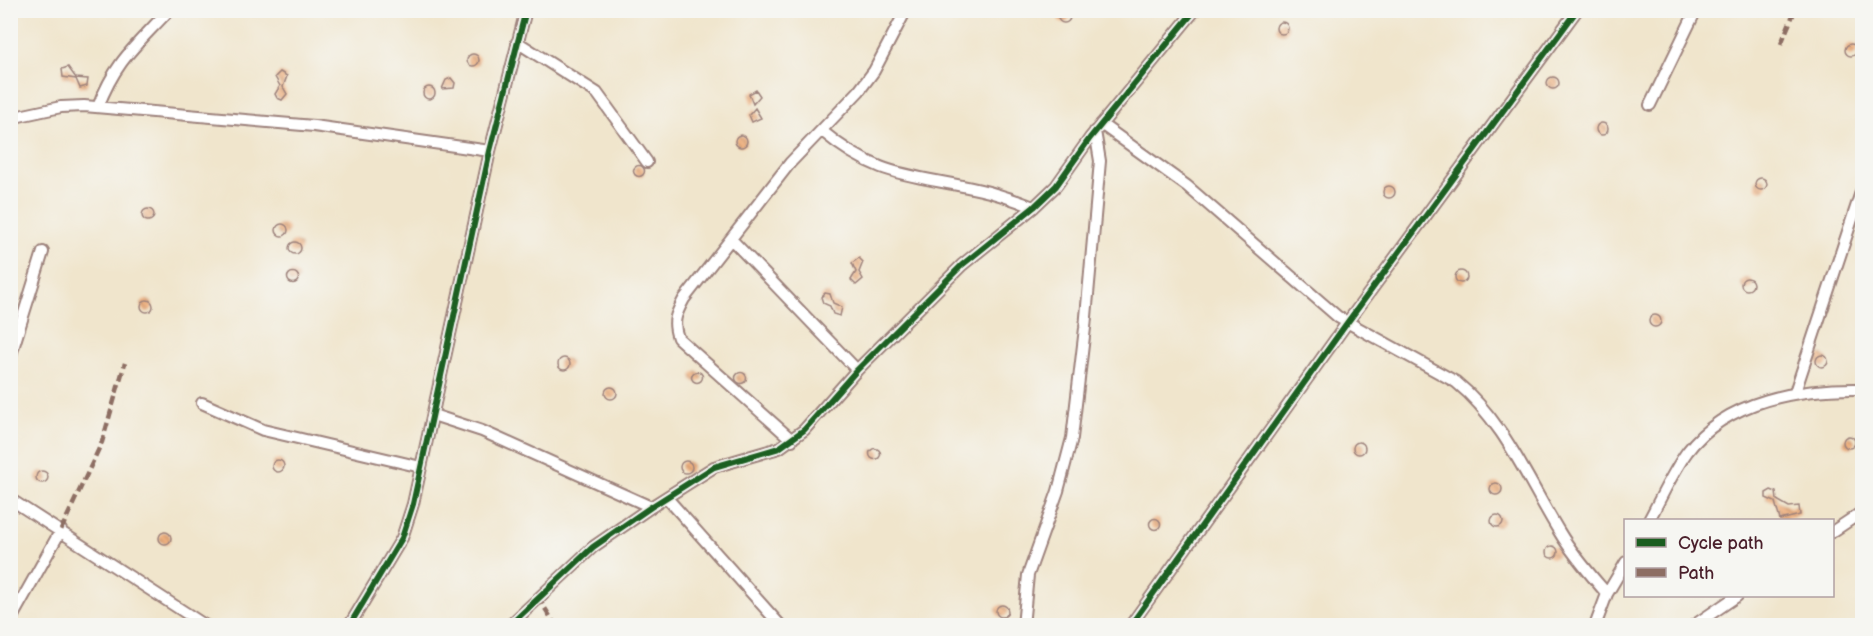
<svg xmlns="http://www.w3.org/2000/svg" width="1873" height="636" font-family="'Balsamiq Sans',sans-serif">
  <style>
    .building { fill: url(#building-back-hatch) }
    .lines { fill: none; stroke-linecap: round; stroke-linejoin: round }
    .minor-casing { stroke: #9d827c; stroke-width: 14 }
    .minor { stroke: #fff; stroke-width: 10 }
    .quiet { stroke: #8d6e63; stroke-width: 4.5; stroke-dasharray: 9 4.5; stroke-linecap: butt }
    .cycleway-casing { stroke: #f6f6f2; stroke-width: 10 }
    .cycleway { stroke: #1b5e20; stroke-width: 6 }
  </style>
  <defs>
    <pattern id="building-back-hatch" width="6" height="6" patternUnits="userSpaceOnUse" patternTransform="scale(1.5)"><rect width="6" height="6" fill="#eeb07f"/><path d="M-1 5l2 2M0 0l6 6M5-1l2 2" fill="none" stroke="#c38f68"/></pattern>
  </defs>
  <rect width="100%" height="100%" fill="#f6f6f2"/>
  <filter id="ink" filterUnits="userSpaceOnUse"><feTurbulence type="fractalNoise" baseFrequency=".0167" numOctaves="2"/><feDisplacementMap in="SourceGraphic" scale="12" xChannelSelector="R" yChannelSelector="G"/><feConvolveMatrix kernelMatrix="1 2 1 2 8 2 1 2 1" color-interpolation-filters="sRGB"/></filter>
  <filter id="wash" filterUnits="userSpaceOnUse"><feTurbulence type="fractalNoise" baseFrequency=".008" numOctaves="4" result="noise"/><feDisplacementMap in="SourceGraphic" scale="24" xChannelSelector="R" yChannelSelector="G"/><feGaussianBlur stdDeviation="1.35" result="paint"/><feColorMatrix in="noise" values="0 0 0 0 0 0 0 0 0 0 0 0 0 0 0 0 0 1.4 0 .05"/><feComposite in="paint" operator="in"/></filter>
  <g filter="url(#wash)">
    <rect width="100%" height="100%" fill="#f0e5cc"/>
    <g id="blocks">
      <path class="building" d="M1058 17a6 6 0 1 1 12 0a6 6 0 1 1-12 0Z
        M1276 28a6 6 0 1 1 12 0a6 6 0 1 1-12 0Z
        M1845 50a6 6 0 1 1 12 0a6 6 0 1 1-12 0Z
        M467 60a6 6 0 1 1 12 0a6 6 0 1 1-12 0Z
        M68,67L76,78L88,79L87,86L80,88L76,79L63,77L62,69Z
        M280,72L287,76L283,87L287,94L282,100L277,98L275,94L280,86L275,77Z
        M1547 83a6 6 0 1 1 12 0a6 6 0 1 1-12 0Z
        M451,78L455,83L454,88L442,89L446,80Z
        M423 93a6 6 0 1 1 12 0a6 6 0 1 1-12 0Z
        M756,90L760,96L753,104L749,94Z
        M755,108L761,118L752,122L749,115Z
        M1596 129a6 6 0 1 1 12 0a6 6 0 1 1-12 0Z
        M735 141a6 6 0 1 1 12 0a6 6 0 1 1-12 0Z
        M633.5 171a5.5 5.5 0 1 1 11 0a5.5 5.5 0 1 1-11 0Z
        M1755 184a6 6 0 1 1 12 0a6 6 0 1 1-12 0Z
        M1383 192a6 6 0 1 1 12 0a6 6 0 1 1-12 0Z
        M142 215a6 6 0 1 1 12 0a6 6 0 1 1-12 0Z
        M276 230a6 6 0 1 1 12 0a6 6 0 1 1-12 0Z
        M289 248a6 6 0 1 1 12 0a6 6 0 1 1-12 0Z
        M859,258L863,262L859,272L863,279L856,285L851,280L856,272L852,263Z
        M1455 277a6 6 0 1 1 12 0a6 6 0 1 1-12 0Z
        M287.5 278a5.5 5.5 0 1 1 11 0a5.5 5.5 0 1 1-11 0Z
        M1741 284a6 6 0 1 1 12 0a6 6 0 1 1-12 0Z
        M825,293L830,294L833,303L842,307L840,316L833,314L830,306L823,303L821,297Z
        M141 306a6 6 0 1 1 12 0a6 6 0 1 1-12 0Z
        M1649 321a6 6 0 1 1 12 0a6 6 0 1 1-12 0Z
        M1816 361a6 6 0 1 1 12 0a6 6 0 1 1-12 0Z
        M558 364a6 6 0 1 1 12 0a6 6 0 1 1-12 0Z
        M691.5 377a5.5 5.5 0 1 1 11 0a5.5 5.5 0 1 1-11 0Z
        M735.5 378a5.5 5.5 0 1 1 11 0a5.5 5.5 0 1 1-11 0Z
        M605 393a6 6 0 1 1 12 0a6 6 0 1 1-12 0Z
        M1843 442a6 6 0 1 1 12 0a6 6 0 1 1-12 0Z
        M1353 448a6 6 0 1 1 12 0a6 6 0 1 1-12 0Z
        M869.5 454a5.5 5.5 0 1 1 11 0a5.5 5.5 0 1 1-11 0Z
        M272 466a6 6 0 1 1 12 0a6 6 0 1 1-12 0Z
        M680 467a6 6 0 1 1 12 0a6 6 0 1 1-12 0Z
        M36 477a6 6 0 1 1 12 0a6 6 0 1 1-12 0Z
        M1490 489a6 6 0 1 1 12 0a6 6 0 1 1-12 0Z
        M1771,490L1776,492L1777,500L1789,507L1799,506L1800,515L1780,520L1775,502L1766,498V493Z
        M1491 521a6 6 0 1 1 12 0a6 6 0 1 1-12 0Z
        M1149.5 524a5.5 5.5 0 1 1 11 0a5.5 5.5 0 1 1-11 0Z
        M159 538a6 6 0 1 1 12 0a6 6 0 1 1-12 0Z
        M1546 552a6 6 0 1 1 12 0a6 6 0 1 1-12 0Z
        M996 611a6 6 0 1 1 12 0a6 6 0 1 1-12 0Z"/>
    </g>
  </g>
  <g filter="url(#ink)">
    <use href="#blocks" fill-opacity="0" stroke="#9d827c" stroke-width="1.5"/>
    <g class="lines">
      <g class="minor-casing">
        <path id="minor" d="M517,42L597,93L647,162
          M1650,105L1696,10
          M98,107C116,60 136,46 169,10
          M10,118L61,107L84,106L314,126L490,151
          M1101,124L1187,186L1338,317L1456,382C1504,421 1528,481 1560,533C1573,555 1590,574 1607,594
          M822,131C879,179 913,174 981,190C999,194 1017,201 1034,207
          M731,239L857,370
          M10,358L43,252
          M1795,392L1862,189
          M202,403L263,430L421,467
          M433,415L482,431L651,507
          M792,440L678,338C672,321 676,314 684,299L790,163L859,91L874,71L906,10
          M667,498L781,626
          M10,499L206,626
          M1649,520C1661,498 1672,473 1687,452C1727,399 1801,388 1862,389
          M1832,532L1862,512
          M10,621L61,530
          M349,626L402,538L413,504L490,151L526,10
          M509,626L593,547L651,507L714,467L779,448L804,430L857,370L962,265L1034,207L1056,186L1090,138L1195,10
          M1023,626L1028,575L1058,491L1072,438L1085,328L1100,161L1095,131
          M1130,626L1347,323L1577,10
          M1595,626L1607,594L1626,562
          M1693,626L1737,596"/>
      </g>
      <use href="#minor" class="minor"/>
      <path class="quiet" d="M1781,44L1795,10
        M61,530L102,442L125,363
        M538,597L556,626"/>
      <g class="cycleway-casing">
        <path id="cycleway" d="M349,626L402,538L413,504L490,151L526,10
          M509,626L593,547L651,507L714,467L779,448L804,430L857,370L962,265L1034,207L1056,186L1090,138L1195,10
          M1130,626L1347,323L1577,10"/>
      </g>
      <use href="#cycleway" class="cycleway"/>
    </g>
  </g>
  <rect width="1873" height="636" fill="none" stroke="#f6f6f2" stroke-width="36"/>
  <rect x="1624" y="519" width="210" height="78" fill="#f6f6f2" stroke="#b1a0a2" stroke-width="1.5"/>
  <rect x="1636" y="538" width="30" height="9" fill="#1b5e20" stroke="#b1a0a2" stroke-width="1.5"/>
  <text x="1678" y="549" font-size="18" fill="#4a1f2b">Cycle path</text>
  <rect x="1636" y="568" width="30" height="9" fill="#8d6e63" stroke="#b1a0a2" stroke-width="1.5"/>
  <text x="1678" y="579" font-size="18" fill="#4a1f2b">Path</text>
</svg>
